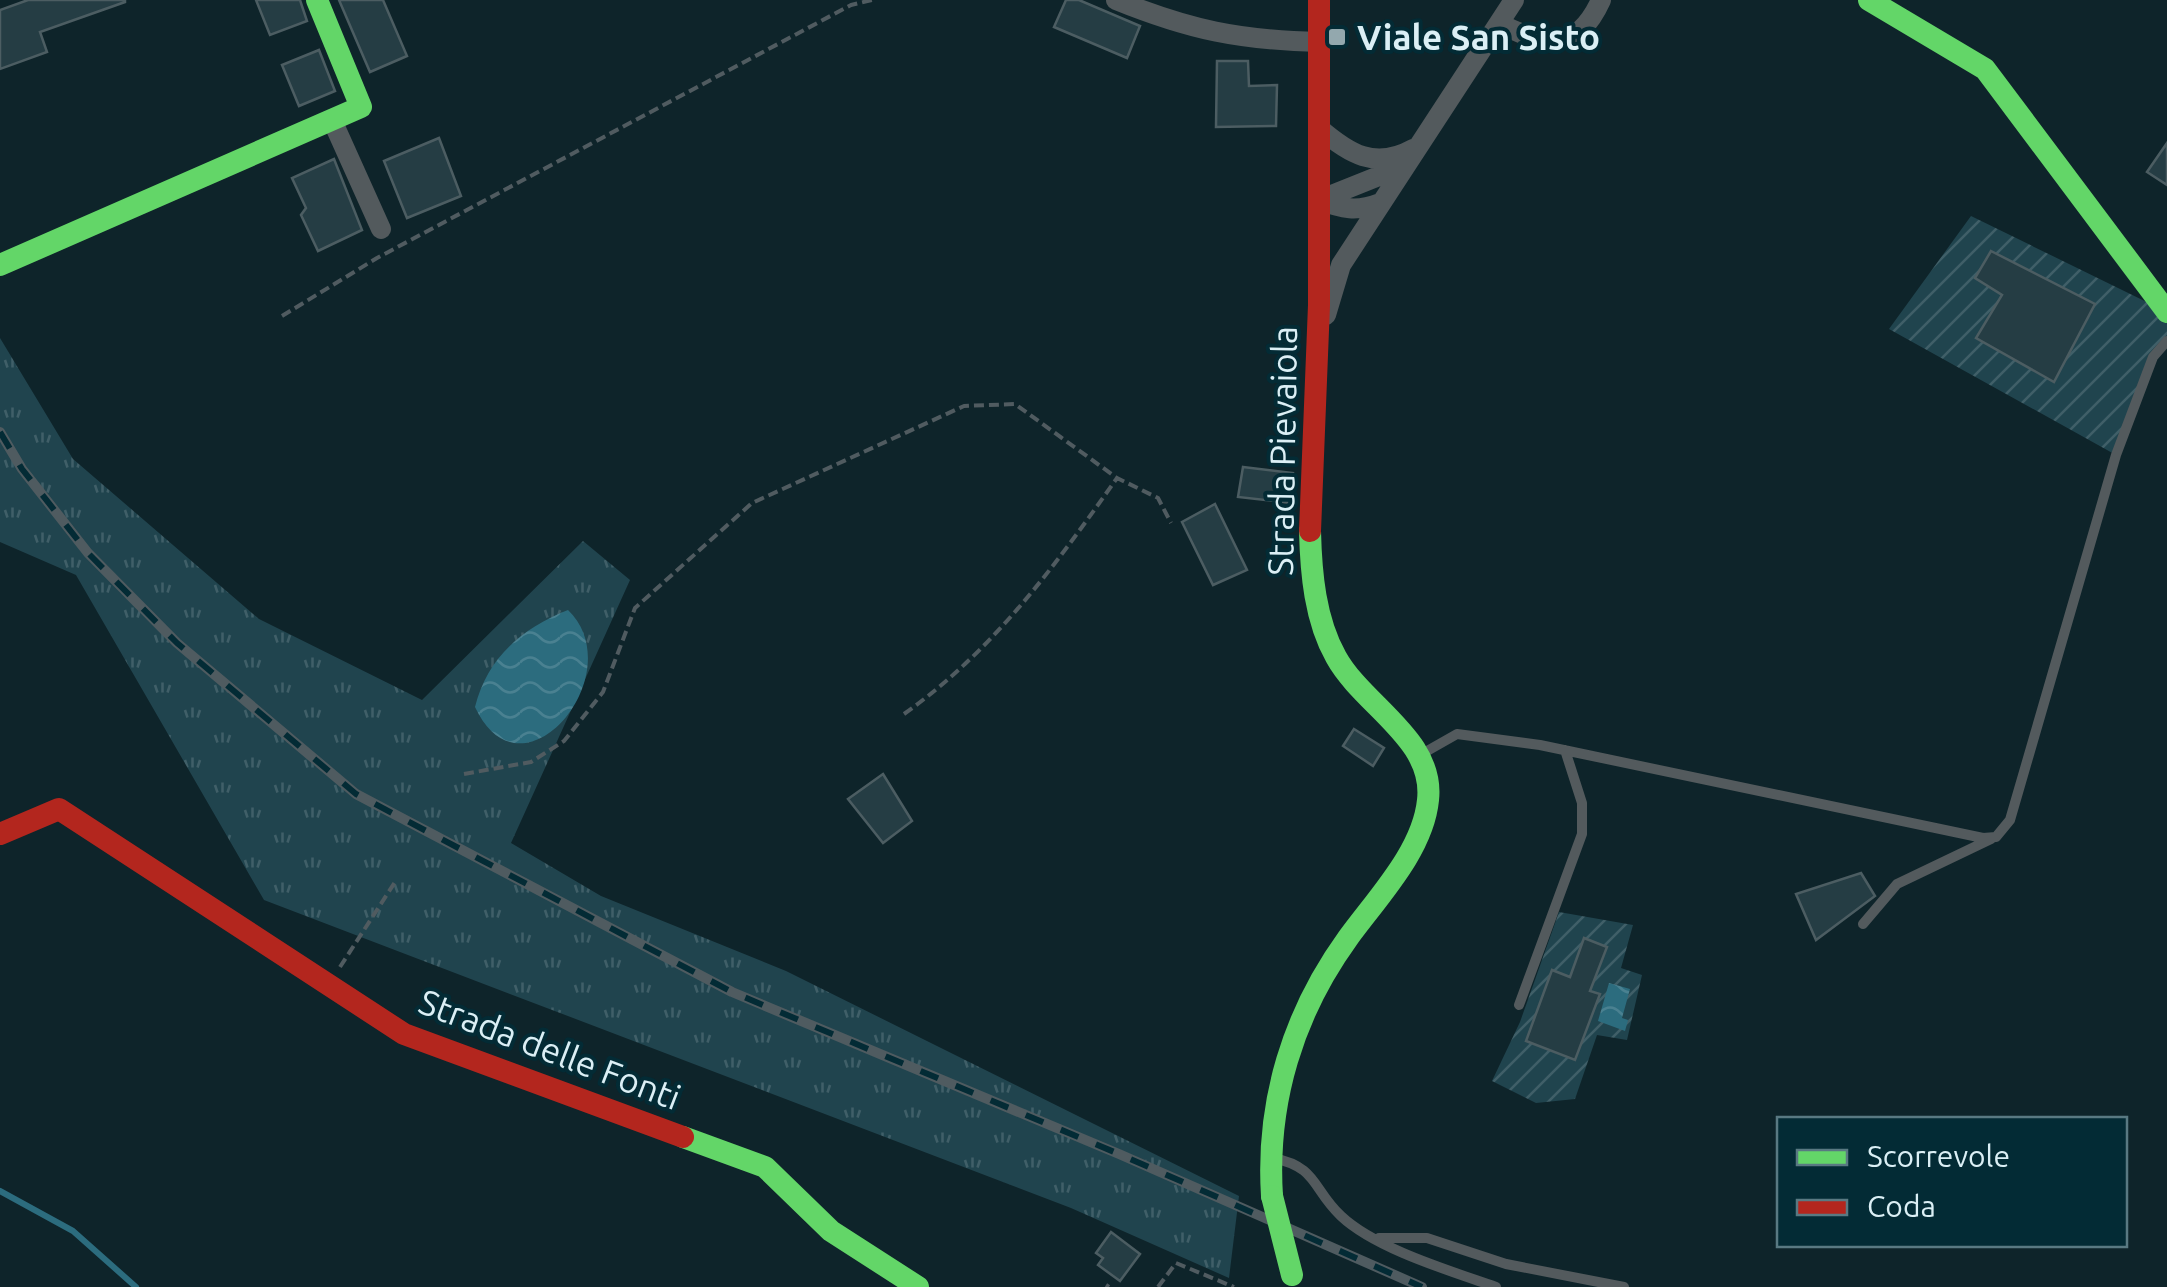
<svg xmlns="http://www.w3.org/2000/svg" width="2167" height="1287" font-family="Ubuntu,sans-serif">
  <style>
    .grass { fill: url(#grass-tufts) }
    .garden { fill: url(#garden-furrows) }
    .water { fill: url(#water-waves) }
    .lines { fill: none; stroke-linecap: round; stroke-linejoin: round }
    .stream { stroke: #2c6c7e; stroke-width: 6 }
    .building { fill: #253d44; stroke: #4c5d62; stroke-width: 2.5 }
    .path { stroke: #505b60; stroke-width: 4; stroke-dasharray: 10 5; stroke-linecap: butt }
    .lane { stroke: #535a5d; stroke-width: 10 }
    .street { stroke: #535a5d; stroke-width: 20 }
    .fast { stroke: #63d668; stroke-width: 22 }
    .jam { stroke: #b3261e; stroke-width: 22 }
    .rail-casing { stroke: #4f5b60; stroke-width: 10 }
    .rail { stroke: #032b35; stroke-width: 6; stroke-dasharray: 19; stroke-linecap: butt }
    .fast-bridge { stroke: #63d668; stroke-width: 22 }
    .poi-dot { fill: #93a8ae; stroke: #032b35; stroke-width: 4 }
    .labels { text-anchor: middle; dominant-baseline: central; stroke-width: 8; stroke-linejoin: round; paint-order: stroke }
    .poi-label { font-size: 35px; font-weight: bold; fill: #dbeff5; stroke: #032b35; text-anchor: start }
    .street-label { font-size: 35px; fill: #dbeff5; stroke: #032b35 }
  </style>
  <defs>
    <pattern id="grass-tufts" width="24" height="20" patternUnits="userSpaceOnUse" patternTransform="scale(2.5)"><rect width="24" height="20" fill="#20444e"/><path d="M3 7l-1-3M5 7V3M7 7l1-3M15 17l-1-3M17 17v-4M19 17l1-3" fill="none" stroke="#405f68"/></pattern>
    <pattern id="garden-furrows" width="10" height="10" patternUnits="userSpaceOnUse" patternTransform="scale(2.5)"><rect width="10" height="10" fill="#20444e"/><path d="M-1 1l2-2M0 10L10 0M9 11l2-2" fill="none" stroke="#405f68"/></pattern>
    <pattern id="water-waves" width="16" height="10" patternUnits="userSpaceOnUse" patternTransform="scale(2.5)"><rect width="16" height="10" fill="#2c6c7e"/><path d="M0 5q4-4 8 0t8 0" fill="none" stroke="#4a8191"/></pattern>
  </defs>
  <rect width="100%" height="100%" fill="#0e242a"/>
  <path class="grass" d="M0,338L73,459L259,619L422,700L583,541L630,580L511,843L601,896L786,971L1239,1196L1229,1278L1071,1208L264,900L76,575L0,542Z"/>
  <path class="garden" d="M1971,216L2167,312V341L2153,357L2116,455L1889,329Z
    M1559,912L1633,925L1621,968L1642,975L1627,1040L1597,1035L1575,1099L1536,1103L1492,1081L1520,1022Z"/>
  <path class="water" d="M568,610C633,673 522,808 475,707C487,658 522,628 568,610Z
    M1609,983L1630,989L1622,1018L1628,1020L1625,1031L1598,1021Z"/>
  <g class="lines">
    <path class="stream" d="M0,1191L73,1231L136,1287"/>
  </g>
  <path class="building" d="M28,0H125V2L40,32L47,52L0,69V10Z
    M256,0H300L307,21L270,35Z
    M339,0H383L407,56L370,72Z
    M1066,0H1079L1140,26L1127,58L1054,27Z
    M319,50L335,91L299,106L282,65Z
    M1217,61H1248L1249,86L1277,85L1276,126L1216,127Z
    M439,138L461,196L407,218L384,161Z
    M2167,143V185L2147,172Z
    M334,159L362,230L318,251L301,215L306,208L292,178Z
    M1991,251L2095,304L2054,382L1976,338L2002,295L1975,278Z
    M1243,467L1293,473L1292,503L1238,497Z
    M1215,504L1247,570L1213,585L1182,522Z
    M1354,729L1384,748L1373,766L1343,746Z
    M883,774L912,821L883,843L848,799Z
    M1861,873L1875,896L1816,940L1796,894Z
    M1584,938L1607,947L1590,991L1600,994L1575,1060L1526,1041L1552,970L1570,977Z
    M1111,1232L1140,1254L1120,1281L1098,1265L1103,1258L1096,1253Z"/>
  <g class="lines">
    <path class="path" d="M282,316L377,258L851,5L872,0
      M904,714C993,651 1055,566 1117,478
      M464,774L531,762L564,741L603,692L635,608L752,503L964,406L1015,404L1117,478L1158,498L1171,523
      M340,967L397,879
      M1106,1285L1109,1287
      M1158,1287L1176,1263L1234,1287"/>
    <path class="lane" d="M1420,755L1457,734L1540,745L1983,838L1996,837L2010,820L2116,455L2153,357L2167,341
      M1863,924L1897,884L1991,839
      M1519,1005L1582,834V803L1565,750
      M1273,1158C1318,1167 1312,1189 1341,1216C1376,1249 1451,1271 1496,1287
      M1379,1238H1427L1506,1264L1624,1287"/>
    <path class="street" d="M1116,0C1190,30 1239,40 1319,42
      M1499,23C1543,46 1576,55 1601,0
      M332,120L381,229
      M1319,128C1349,154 1375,170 1413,149
      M1319,200L1379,176L1393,160
      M1319,200C1342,209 1357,212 1380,203
      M1326,315L1341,265L1514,0"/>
    <path class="fast" d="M1869,0L1985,69L2167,312
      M0,265L361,107L317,0
      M683,1137L765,1167L831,1231L918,1287
      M1272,1196C1266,1102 1293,1014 1348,938C1377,898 1423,851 1428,800C1435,739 1363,706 1336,657C1315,620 1311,573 1310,531"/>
    <path class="jam" d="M1310,531L1319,305V0
      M0,834L59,809L404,1034L683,1137"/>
    <g class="rail-casing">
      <path id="rail" d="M0,432L22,469L88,553L177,643L356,794L732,992L1119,1154L1422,1287"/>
    </g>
    <use href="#rail" class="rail"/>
    <path class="fast-bridge" d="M1272,1196L1292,1275"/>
  </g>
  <rect class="poi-dot" x="1327" y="27" width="20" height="20" rx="5"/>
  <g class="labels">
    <g class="poi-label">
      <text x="1357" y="37">Viale San Sisto</text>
    </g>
    <g class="street-label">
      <text transform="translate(1282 451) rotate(-89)">Strada Pievaiola</text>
      <text transform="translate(550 1049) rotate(21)">Strada delle Fonti</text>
    </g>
  </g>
  <rect x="1777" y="1117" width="350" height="130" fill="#032b35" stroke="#597982" stroke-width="2.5"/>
  <rect x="1797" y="1150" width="50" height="15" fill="#63d668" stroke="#597982" stroke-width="2.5"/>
  <text x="1867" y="1167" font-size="30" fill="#dbeff5">Scorrevole</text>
  <rect x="1797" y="1200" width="50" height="15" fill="#b3261e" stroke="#597982" stroke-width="2.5"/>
  <text x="1867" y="1217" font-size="30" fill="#dbeff5">Coda</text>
</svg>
